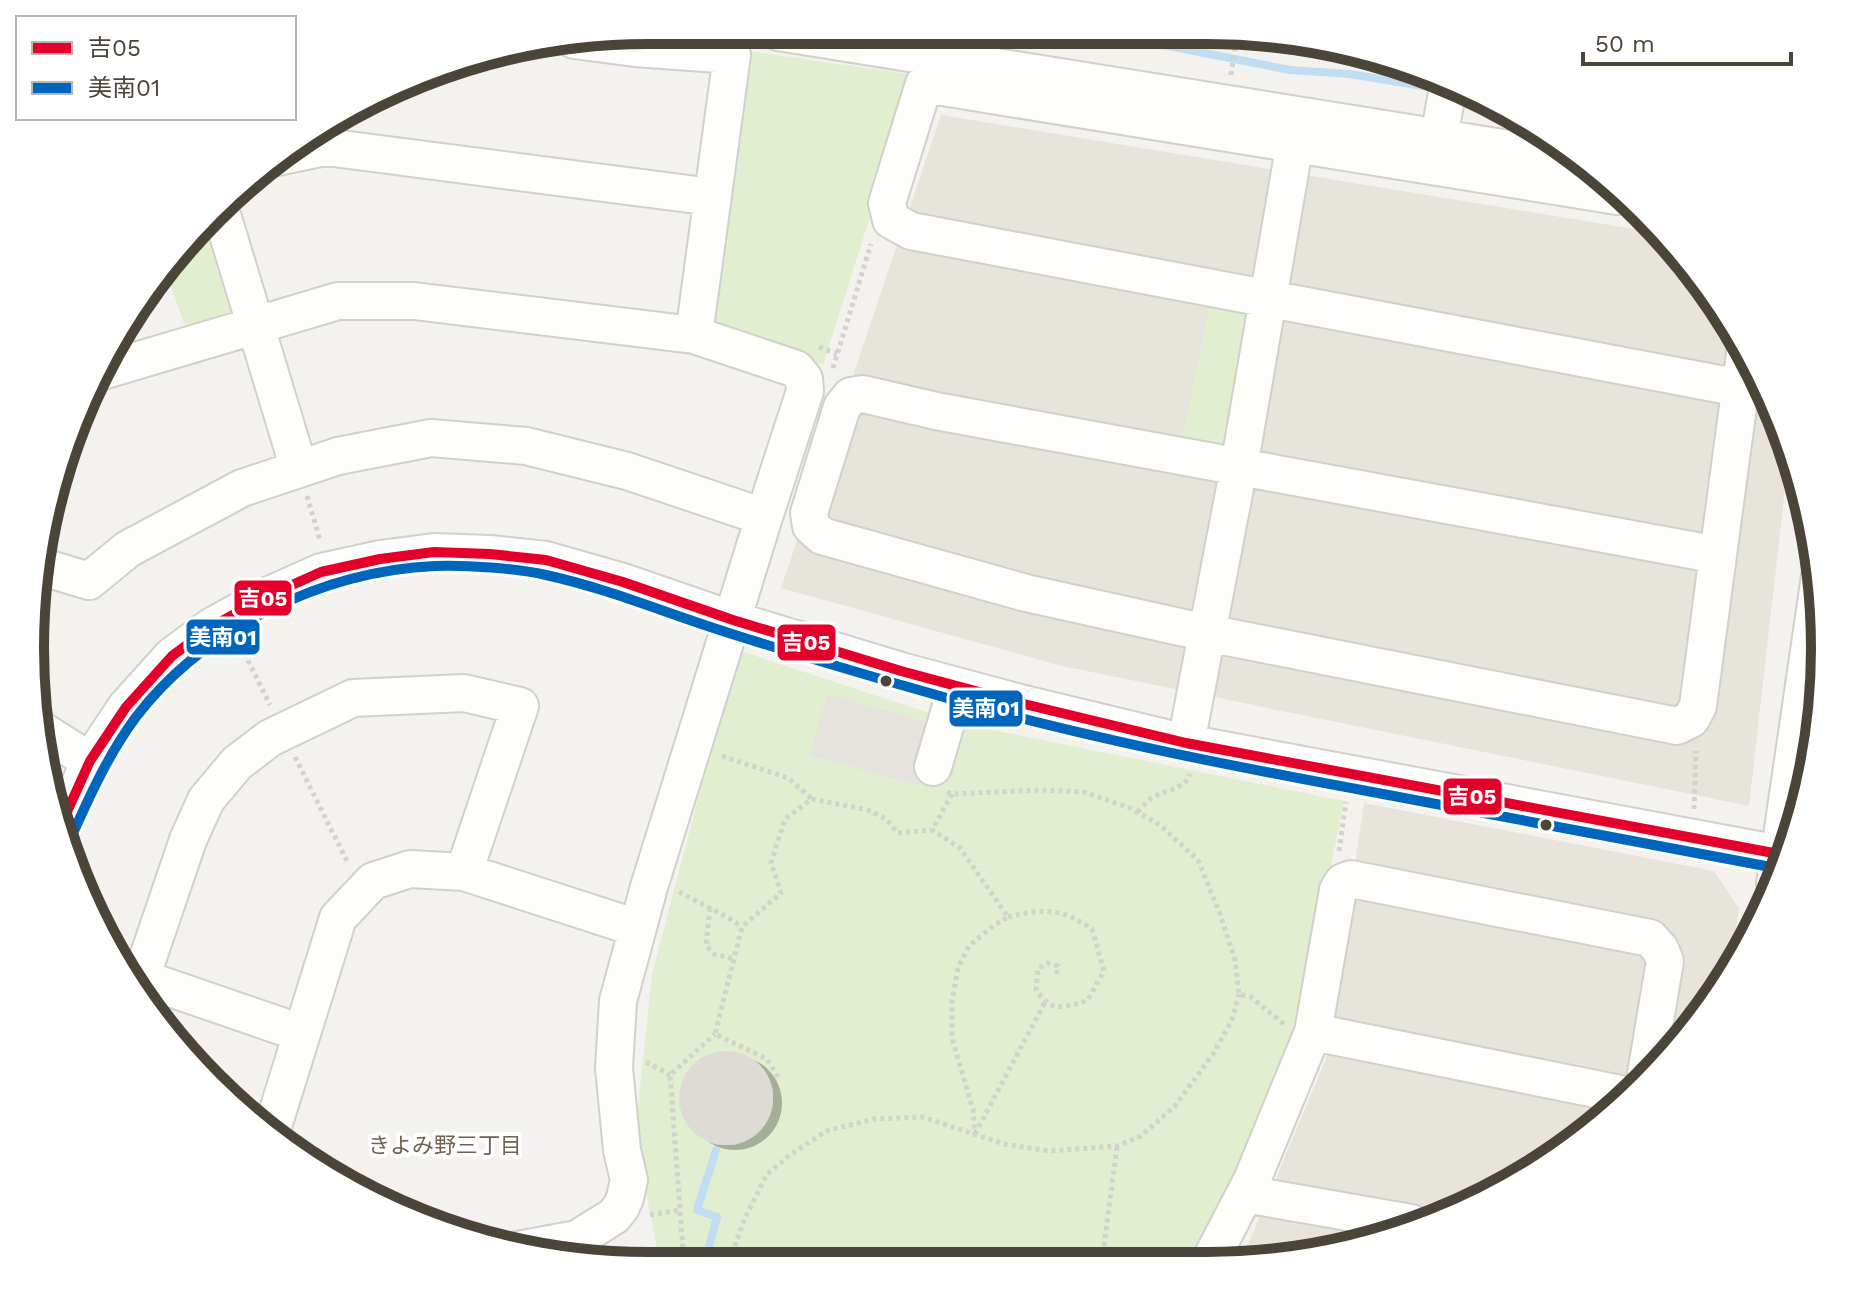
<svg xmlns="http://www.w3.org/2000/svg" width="1855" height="1296" font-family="'Work Sans','Noto Sans JP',sans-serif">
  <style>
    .residential { fill: #e7e4dc }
    .green { fill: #e1eecf }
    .parking { fill: #e6e3df }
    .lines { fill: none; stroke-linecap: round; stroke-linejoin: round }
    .stream { stroke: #c0ddf1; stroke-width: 8 }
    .building { fill: #dedbd6; filter: url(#shadow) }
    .minor-casing { stroke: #d2d0cb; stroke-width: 40 }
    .path { stroke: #d3d2cc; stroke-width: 5; stroke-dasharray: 4 4; stroke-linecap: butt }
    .minor { stroke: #fdfdfc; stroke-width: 36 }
    .bus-1-casing { stroke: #fff; stroke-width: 16 }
    .bus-2-casing { stroke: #fff; stroke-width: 16 }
    .bus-1 { stroke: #e4002b; stroke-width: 10 }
    .bus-2 { stroke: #0065bd; stroke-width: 10 }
    .bus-dot { fill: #4b4439; stroke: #fff; stroke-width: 3 }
    .labels { text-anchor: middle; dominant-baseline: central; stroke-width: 8; stroke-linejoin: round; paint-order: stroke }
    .neighbourhood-label { font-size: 22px; fill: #6e6250; stroke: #fff }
    .rim { fill: none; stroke: #4b4439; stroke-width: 10 }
    .line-badge { stroke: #fff; stroke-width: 3 }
    .badge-label { font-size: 22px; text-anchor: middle; font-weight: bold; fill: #fff }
  </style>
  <defs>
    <filter id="shadow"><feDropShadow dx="9" dy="5" stdDeviation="0" flood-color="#0004"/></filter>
  </defs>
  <rect width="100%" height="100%" fill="#f4f2ee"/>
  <path class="residential" d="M941,115L1664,234L1671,240L1742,339L1790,445L1749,806L1062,666L781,588Z
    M1364,803L1714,871L1739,908L1730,972L1698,1024L1615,1112L1480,1202L1288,1261H1241L1326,1059Z"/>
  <path class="green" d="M742,50L915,75L823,365L719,326L711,318Z
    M210,217L234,309L229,314L186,329L165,269L183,241Z
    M1211,298L1252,312L1226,447L1182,441Z
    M737,650L963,724L1344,801L1297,1039L1194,1261L660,1264L635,1135L652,974Z"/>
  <path class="parking" d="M827,694L937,725L920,786L810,755Z"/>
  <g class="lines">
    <path class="stream" d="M1133,39L1290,70L1350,74L1440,89
      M716,1150L697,1210L717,1217L708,1250L743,1261L742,1264"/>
  </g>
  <path class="building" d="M679 1098a47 47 0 1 1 94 0a47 47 0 1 1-94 0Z"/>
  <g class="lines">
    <g class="minor-casing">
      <path id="minor" d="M778,32L1572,159
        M1439,138L1448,87
        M278,157L326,147L712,197
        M1617,196L924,84L887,203L891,220L911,231L1740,388
        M220,208L299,469
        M102,371L338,301H414L694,335L732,55L635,48L574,40
        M863,394L936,411L1718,555L1698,706L1691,719L1677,726L1207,633L1026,593L822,536L811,526L809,513L842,407L851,396Z
        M1718,555L1746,347
        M36,565L89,581L128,549L242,488L338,456L431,438L526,446L627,471L764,517
        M41,730L90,761
        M1186,743L1239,467L1295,143
        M933,767L957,686
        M61,825L90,761L126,707L172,656L211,627L263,598L321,572L380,559L434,552L490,554L546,560L623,582L733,620L901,671L1020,703L1186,743L1779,854
        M1775,884L1820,576
        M1313,1032L1630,1096
        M301,1033L141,978L188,840L206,800L237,763L270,738L353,698L464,693L520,706L464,872
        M270,1136L338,918L373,881L410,869L464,872L637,928
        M1245,1194L1411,1223
        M518,1250L577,1239L614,1216L621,1207L625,1198L629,1180L622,1150L614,1068L618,1001L649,887L764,517L805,391L804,379L796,369L694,335
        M1210,1261L1252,1180L1313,1032L1338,890L1343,882L1351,879L1650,938L1660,949L1665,961L1645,1080"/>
    </g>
    <path class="path" d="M1231,75L1236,40
      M819,347L837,354
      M833,368L871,244
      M307,496L320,540
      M241,646L270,705
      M722,756L788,778L812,799
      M295,757L348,863
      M947,792L952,794L1041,790L1084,792L1130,808L1160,825L1198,860L1220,914L1235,960L1239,994L1251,997L1285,1025
      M952,794L932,830L960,848L1008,917L993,926L969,946L958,968L952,1001V1038L973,1110L975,1135
      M1694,809L1696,751
      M1138,812C1142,807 1147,801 1152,798C1165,789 1185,790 1190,774
      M1339,851L1346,802
      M679,892L727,917L742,927
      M710,908L706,946L714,954L734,959
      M1008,917C1043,908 1061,908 1092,929L1104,971L1087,1001C1062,1007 1054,1014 1036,990L1038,969L1047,963L1058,966L1056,975
      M646,1062L670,1075
      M778,1077L767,1059L715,1034L742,927L781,893L771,863L785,819L812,799L868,810L886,819L898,833L932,830
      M975,1134L1045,1002
      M650,1215L680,1210
      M1102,1262L1117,1146
      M684,1264L670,1075L715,1034
      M721,1264L730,1259L744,1220L767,1174L790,1155L826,1131L874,1119L922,1117L1004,1144L1049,1151L1117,1146L1141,1136L1175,1106L1213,1054L1232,1020L1239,994"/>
    <use href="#minor" class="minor"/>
    <g class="bus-1-casing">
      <path id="bus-1" d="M61,825L90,761L126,707L172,656L211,627L263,598L321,572L380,559L434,552L490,554L546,560L623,582L733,620L901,671L1020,703L1186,743L1779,854"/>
    </g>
    <g class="bus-2-casing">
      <path id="bus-2" d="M74,831C92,791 110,752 136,717C204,628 323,571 435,566C467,565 514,568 546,575C610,589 670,615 732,634C824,663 916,690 1009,715C1133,747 1258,771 1383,794C1514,819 1645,843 1776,868"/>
    </g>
    <use href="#bus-1" class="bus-1"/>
    <use href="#bus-2" class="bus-2"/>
  </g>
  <g class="bus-dot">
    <circle cx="886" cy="681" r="7"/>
    <circle cx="1546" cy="825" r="7"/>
  </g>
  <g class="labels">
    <g class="neighbourhood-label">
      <text x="445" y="1145">きよみ野三丁目</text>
    </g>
  </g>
  <path d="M0 0H1855V1296H0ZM648 44H1207A604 604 0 0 1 1811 648V648A604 604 0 0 1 1207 1252H648A604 604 0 0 1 44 648V648A604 604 0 0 1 648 44Z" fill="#fff" fill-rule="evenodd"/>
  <path class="rim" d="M648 44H1207A604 604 0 0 1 1811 648V648A604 604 0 0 1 1207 1252H648A604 604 0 0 1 44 648V648A604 604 0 0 1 648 44Z"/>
  <g class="line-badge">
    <rect x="233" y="579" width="60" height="38" rx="8" fill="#e4002b"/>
    <rect x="185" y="618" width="76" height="38" rx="8" fill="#0065bd"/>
    <rect x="776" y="623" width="61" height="39" rx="8" fill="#e4002b"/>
    <rect x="948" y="689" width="76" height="39" rx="8" fill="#0065bd"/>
    <rect x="1442" y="777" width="61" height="39" rx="8" fill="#e4002b"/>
  </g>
  <g class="badge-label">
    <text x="263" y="606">吉05</text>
    <text x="223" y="645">美南01</text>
    <text x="806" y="650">吉05</text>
    <text x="986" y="716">美南01</text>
    <text x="1472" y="804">吉05</text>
  </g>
  <rect x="16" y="16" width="280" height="104" fill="#ffffff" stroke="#b7b4b0" stroke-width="2"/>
  <rect x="32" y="42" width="40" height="12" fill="#e4002b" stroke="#b7b4b0" stroke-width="2"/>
  <text x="88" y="56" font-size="24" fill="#4b4439">吉05</text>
  <rect x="32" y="82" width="40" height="12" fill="#0065bd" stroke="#b7b4b0" stroke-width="2"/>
  <text x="88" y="96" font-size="24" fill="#4b4439">美南01</text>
  <path d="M1583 52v12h208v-12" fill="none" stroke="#4b4439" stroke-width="4"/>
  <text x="1595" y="52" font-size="24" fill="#4b4439" stroke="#ffffff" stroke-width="6" paint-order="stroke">50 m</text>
</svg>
